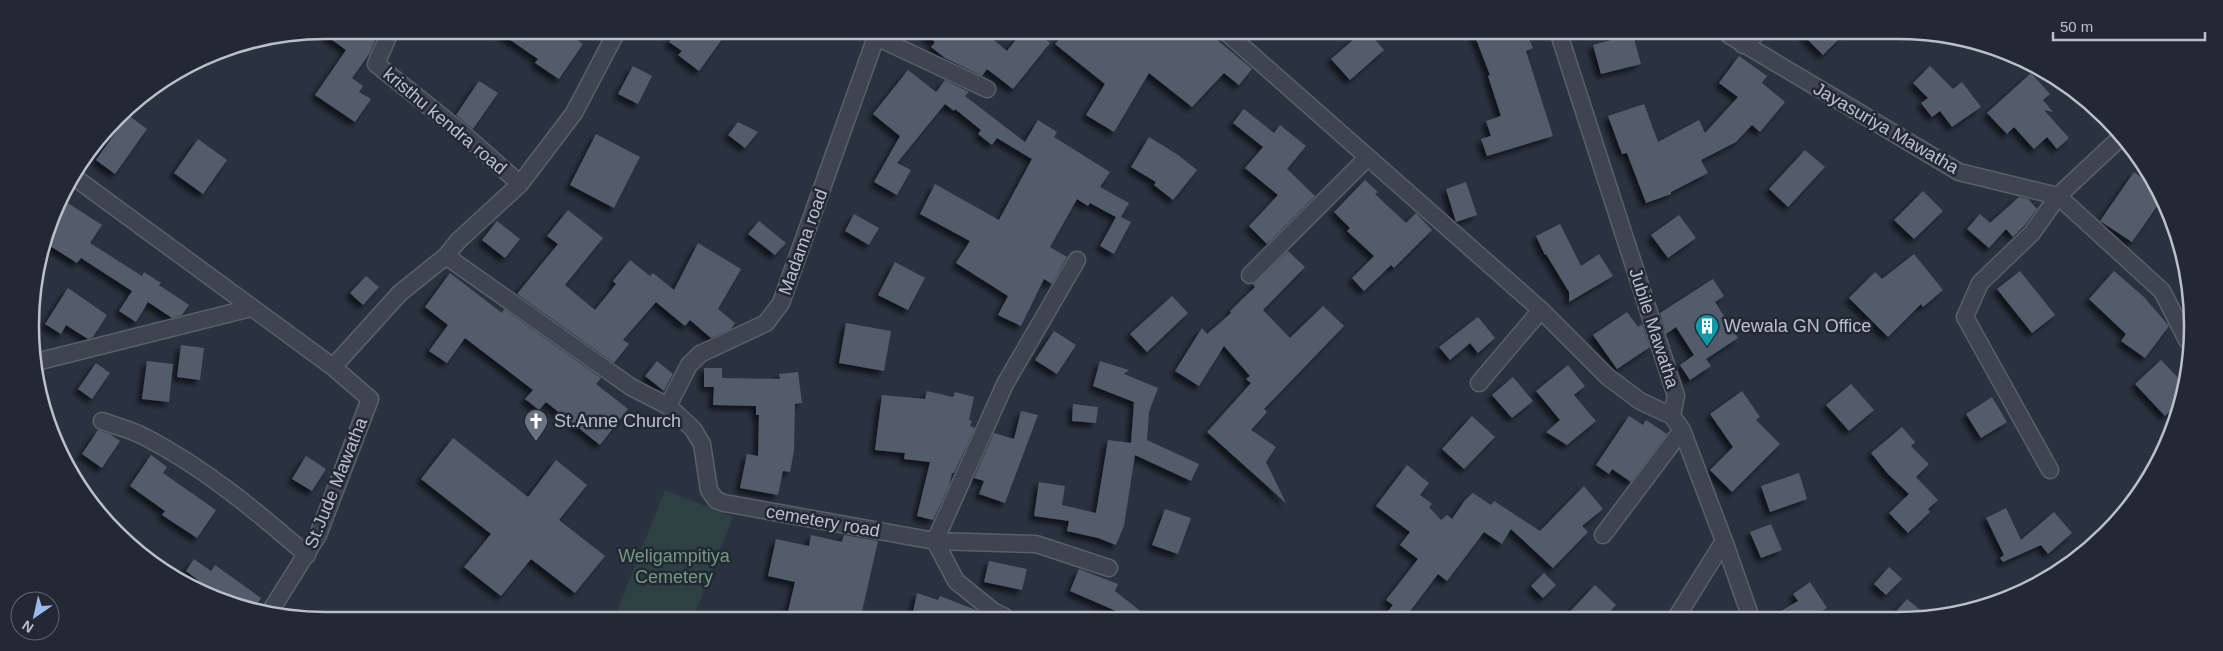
<svg xmlns="http://www.w3.org/2000/svg" width="2223" height="651" font-family="Arial,sans-serif">
  <style>
    .green { fill: #2d4042 }
    .building { fill: #535b6a; filter: url(#shadow) }
    .lines { fill: none; stroke-linecap: round; stroke-linejoin: round }
    .minor-casing { stroke: #58606a; stroke-width: 19 }
    .minor { stroke: #3e4550; stroke-width: 16 }
    .labels { text-anchor: middle; dominant-baseline: central; stroke-width: 5; stroke-linejoin: round; paint-order: stroke }
    .street-label { font-size: 18px; fill: #bac0ca; stroke: #222935 }
    .poi-label { font-size: 18px; fill: #bac0ca; stroke: #222935; text-anchor: start }
    .park-label { font-size: 18px; fill: #74987e; stroke: #222935 }
    .rim { fill: none; stroke: #bac0ca; stroke-width: 2.5 }
  </style>
  <defs>
    <filter id="shadow"><feDropShadow dx="-4.5" dy="4.5" stdDeviation="2.5" flood-color="#0009"/></filter>
  </defs>
  <rect width="100%" height="100%" fill="#2a3240"/>
  <path class="green" d="M665,490L733,517L694,616H615Z"/>
  <path class="building" d="M326,30H365L376,38L370,53L352,78L363,86L359,92L371,99L355,122L315,95L346,50L320,31Z
    M497,31H563L583,44L559,79L535,63L538,59Z
    M678,31H728L699,71L678,55L682,51L669,42Z
    M922,32H984L1007,51L1022,32H1037L1050,43L1013,89L987,69L982,76L945,58L931,47L935,42Z
    M1065,33H1209L1252,69L1239,85L1224,73L1192,107L1149,73L1114,132L1086,115L1105,84L1055,44Z
    M1360,34H1370L1384,50L1350,80L1331,59Z
    M1474,34H1527L1533,48L1526,51L1553,136L1487,156L1481,139L1491,136L1486,121L1501,116L1488,76L1490,75Z
    M1613,34L1633,35L1641,64L1601,74L1593,45L1615,39Z
    M1803,35H1843L1823,55Z
    M1739,56L1767,76L1762,83L1785,102L1760,132L1752,125L1736,142L1701,160L1708,173L1671,192V194L1646,203L1627,153L1622,154L1608,116L1644,104L1658,142L1699,120L1705,133L1738,97L1719,83Z
    M633,66L652,76L638,104L618,94Z
    M1930,66L1953,89L1962,82L1981,107L1952,127L1940,111L1932,117L1921,103L1928,98L1913,83Z
    M908,70L936,92L945,80L969,92L965,96L1025,142L1038,120L1057,132L1054,137L1110,172L1100,187L1129,203L1121,217L1131,222L1114,254L1100,246L1116,217L1090,203L1088,206L1077,199L1050,247L1067,257L1052,284L1044,279L1021,326L998,315L1008,296L956,263L970,241L920,214L935,184L999,220L1032,159L997,138L992,145L978,134L981,130L955,109L954,111L945,104L897,163L911,170L897,195L874,182L900,136L873,114Z
    M2031,73L2050,94L2043,100L2053,112L2044,110L2069,138L2057,149L2047,137L2034,149L2014,127L2007,134L1987,113Z
    M479,81L498,93L473,129L456,115Z
    M1244,109L1274,133L1280,125L1306,146L1287,169L1315,196L1267,244L1249,226L1278,195L1245,168L1263,147L1233,123Z
    M128,115L147,129L115,174L96,160Z
    M738,122L758,132L745,148L728,135Z
    M596,134L640,157L614,208L570,185Z
    M1149,137L1178,155L1197,170L1173,200L1154,185L1156,182L1131,167Z
    M198,139L227,160L203,194L174,173Z
    M1805,150L1825,167L1788,207L1769,189Z
    M2134,172L2153,186L2160,202L2132,242L2100,221Z
    M1365,180L1378,192L1375,194L1406,223L1416,213L1432,230L1394,268L1391,265L1364,291L1352,278L1374,256L1347,231L1350,228L1334,212Z
    M1466,182L1477,215L1456,222L1446,189Z
    M1923,191L1943,211L1914,239L1894,220Z
    M2019,197L2028,199L2037,209L2024,226L2013,237L2006,229L1989,248L1967,229L1980,214L1990,223Z
    M60,198L102,225L90,243L142,276L144,272L161,283L159,285L189,305L182,315L172,318L148,302L136,322L119,311L132,291L81,258L77,263L47,244Z
    M568,210L603,238L565,285L595,310L616,284L613,281L630,260L650,276L653,273L674,290L698,243L741,269L718,309L735,323L731,329L711,338L690,320L685,326L656,302L623,340L629,344L614,363L517,294L558,244L547,236Z
    M854,214L879,228L869,245L845,231Z
    M1679,215L1696,238L1668,258L1651,235Z
    M497,221L520,239L505,258L482,240Z
    M759,221L786,243L775,255L748,234Z
    M1560,224L1581,266L1599,254L1613,276L1569,302V292L1546,254L1545,255L1536,236Z
    M1288,251L1305,267L1263,310L1290,338L1323,306L1344,326L1264,409L1267,412L1251,430L1276,447L1266,462L1286,503L1207,432L1251,383L1246,379L1250,376L1224,346L1199,386L1175,371L1202,328L1207,334L1231,313L1230,311L1255,287L1253,285Z
    M1914,254L1943,290L1923,307L1921,304L1888,337L1849,298L1875,272L1882,279Z
    M895,262L925,278L908,310L878,295Z
    M2020,271L2055,315L2032,333L1997,289Z
    M2114,271L2144,297L2169,326L2145,358L2121,341L2126,334L2089,299Z
    M450,273L502,313L504,309L601,378L596,384L628,409L600,445L546,402L539,410L525,399L533,390L465,338L447,363L429,351L448,325L425,307Z
    M366,276L379,287L363,305L350,293Z
    M1713,279L1724,296L1715,302L1738,338L1706,359L1711,366L1690,380L1680,365L1694,355L1676,327L1666,334L1660,313Z
    M68,288L107,315L93,337L88,339L66,325L61,334L45,324Z
    M1172,296L1188,313L1147,352L1130,334Z
    M1627,312L1638,327L1642,324L1650,347L1617,369L1593,335Z
    M1478,317L1495,338L1478,353L1470,343L1450,360L1439,347Z
    M846,323L891,331L884,371L839,363Z
    M1054,331L1076,345L1057,374L1035,360Z
    M181,345L204,348L200,380L177,377Z
    M2161,360L2186,386L2182,400L2165,416L2135,384Z
    M147,361L173,364L169,402L142,399Z
    M657,361L673,374L664,391L645,376Z
    M1100,361L1129,370L1124,374L1158,388L1149,412L1147,440L1199,464L1191,481L1135,455L1124,526L1116,545L1098,538L1067,531L1069,521L1034,516L1039,482L1065,486L1062,505L1096,513L1108,440L1131,443L1134,402L1093,386Z
    M96,363L110,373L92,399L78,389Z
    M1568,365L1585,386L1574,395L1596,421L1567,445L1546,432L1560,420L1536,391Z
    M704,368H722V378L780,379L779,374L798,372L802,403L795,404L794,451L790,472L783,471L778,495L740,488L747,454L758,456L759,415H756V406L713,405L714,387H704Z
    M1513,377L1533,401L1512,418L1492,395Z
    M1851,384L1874,410L1849,431L1826,405Z
    M927,391L953,397L955,392L974,397L969,420L972,421L970,426L975,428L954,473H952L949,486L933,520L917,516L930,462L904,459L905,453L875,450L882,395L925,399Z
    M1742,391L1760,417L1756,420L1780,444L1732,492L1710,470L1733,447L1710,414Z
    M1992,397L2007,422L1981,438L1966,414Z
    M1073,404L1098,407L1096,423L1072,421Z
    M1021,411L1038,415L1005,503L979,494L984,481L974,478L994,433L1014,439Z
    M1472,416L1495,437L1464,469L1442,449Z
    M1629,416L1643,425L1646,420L1667,434L1631,482L1612,469L1609,474L1596,465Z
    M1902,427L1915,442L1911,446L1929,464L1916,477L1938,500L1928,509L1930,512L1908,533L1889,513L1909,494L1888,474L1871,453Z
    M98,430L110,434L120,441L102,468L82,454Z
    M453,438L528,497L556,460L587,485L559,520L605,556L575,593L531,559L501,596L464,567L491,534L421,479Z
    M151,455L167,467L163,473L216,510L197,538L162,515L165,511L130,486Z
    M306,456L326,469L312,491L292,479Z
    M1407,465L1429,483L1420,495L1432,504L1429,507L1441,520L1447,515L1452,519L1465,500L1473,493L1491,505L1494,501L1540,531L1584,486L1603,509L1582,526L1588,532L1553,568L1511,529L1502,544L1484,532L1447,581L1438,574L1405,618L1383,617L1393,605L1386,600L1418,559L1400,545L1410,532L1376,506Z
    M1799,473L1807,499L1770,512L1761,486Z
    M2006,508L2021,540L2054,512L2072,533L2048,554L2041,545L2003,562L2000,558L2004,555L1986,518Z
    M1165,509L1191,518L1178,554L1152,545Z
    M1771,524L1782,550L1761,558L1750,532Z
    M811,535L842,542L844,535L878,541L861,616H787L795,582L768,576L776,539L809,546Z
    M194,559L211,571L215,565L261,598L253,610L199,589L203,584L186,571Z
    M989,561L1027,569L1022,590L984,582Z
    M1889,567L1902,579L1886,595L1874,584Z
    M1079,569L1118,584L1115,591L1148,617H1130L1070,591Z
    M1544,573L1556,585L1543,598L1531,586Z
    M1810,582L1827,608L1811,618H1769L1798,601L1793,594Z
    M1595,585L1616,605L1604,618H1564Z
    M917,593L938,600L940,596L976,610L984,617H912Z
    M1907,599L1930,618H1890Z"/>
  <g class="lines">
    <g class="minor-casing">
      <path id="minor" d="M391,30L376,64L466,136L520,184
        M1227,33L1541,310L1608,377L1640,401L1672,416
        M1559,34L1676,396L1672,416L1682,430L1724,541L1751,618
        M1729,35L1959,172L2058,196L2120,138
        M876,37L987,89
        M1743,45L1755,35
        M74,177L333,367L370,399L318,535L268,615
        M446,256L631,387L668,406L693,429L702,444L709,490L716,500L724,503L935,541L956,581L993,611L1005,617
        M1077,260L1005,384L935,541L1036,544L1109,568
        M1250,275L1368,157
        M36,362L251,308
        M333,367L400,293L446,256L458,241L520,184L574,113L617,31
        M1479,383L1541,310
        M668,406L689,365L700,354L766,323L781,303L876,37L880,32
        M102,421C116,426 132,430 145,437C205,468 256,511 307,555
        M2050,470L1965,317L1980,283L2032,233L2058,196L2162,291L2187,340
        M1603,535L1682,430
        M1676,618L1724,541"/>
    </g>
    <use href="#minor" class="minor"/>
  </g>
  <defs>
    <g id="building-pin" transform="scale(1.25)"><path d="M0 17L-7.5 6A9.5 9.5 0 1 1 7.5 6Z" fill="#0f9aa8" stroke="#222935"/><path d="M-4-6H4V6H1V3H-1V6H-4ZM-2.5-4.3h1.7v1.8h-1.7ZM.8-4.3h1.7v1.8H.8ZM-2.5-1h1.7V.8h-1.7ZM.8-1h1.7V.8H.8Z" fill="#fff"/></g>
    <g id="church-pin" transform="scale(1.25)"><path d="M0 17L-7.5 6A9.5 9.5 0 1 1 7.5 6Z" fill="#6b7280" stroke="#222935"/><path d="M-1.2-6h2.4v3.5h3.3v2.4h-3.3V6h-2.4V-.1h-3.3v-2.4h3.3Z" fill="#fff"/></g>
  </defs>
  <g fill-rule="evenodd">
    <use href="#building-pin" x="1707" y="326"/>
    <use href="#church-pin" x="536" y="421"/>
  </g>
  <g class="labels">
    <g class="street-label">
      <text transform="translate(445 121) rotate(40)">kristhu kendra road</text>
      <text transform="translate(1886 128) rotate(30)">Jayasuriya Mawatha</text>
      <text transform="translate(803 242) rotate(-70)">Madama road</text>
      <text transform="translate(1654 328) rotate(72)">Jubile Mawatha</text>
      <text transform="translate(336 483) rotate(-68)">St.Jude Mawatha</text>
      <text transform="translate(823 521) rotate(10)">cemetery road</text>
    </g>
    <g class="poi-label">
      <text x="1724" y="326">Wewala GN Office</text>
      <text x="554" y="421">St.Anne Church</text>
    </g>
    <g class="park-label">
      <text x="674" y="556">Weligampitiya<tspan x="674" dy="21">Cemetery</tspan></text>
    </g>
  </g>
  <path d="M0 0H2223V651H0ZM325 39H1898A286 286 0 0 1 2184 325V326A286 286 0 0 1 1898 612H325A286 286 0 0 1 39 326V325A286 286 0 0 1 325 39Z" fill="#222935" fill-rule="evenodd"/>
  <path class="rim" d="M325 39H1898A286 286 0 0 1 2184 325V326A286 286 0 0 1 1898 612H325A286 286 0 0 1 39 326V325A286 286 0 0 1 325 39Z"/>
  <g transform="translate(35 616) rotate(214)"><circle r="24" fill="#222935" stroke="#5f6571"/>
  <path d="M0-4L9 19L0 12L-9 19Z" fill="#9cb9ee"/>
  <text y="-8" font-size="14" font-weight="bold" text-anchor="middle" fill="#bac0ca">N</text>
  </g>
  <path d="M2053 32v8h152v-8" fill="none" stroke="#bac0ca" stroke-width="2.5"/>
  <text x="2060" y="32" font-size="15" fill="#bac0ca" stroke="#222935" stroke-width="4" paint-order="stroke">50 m</text>
</svg>
